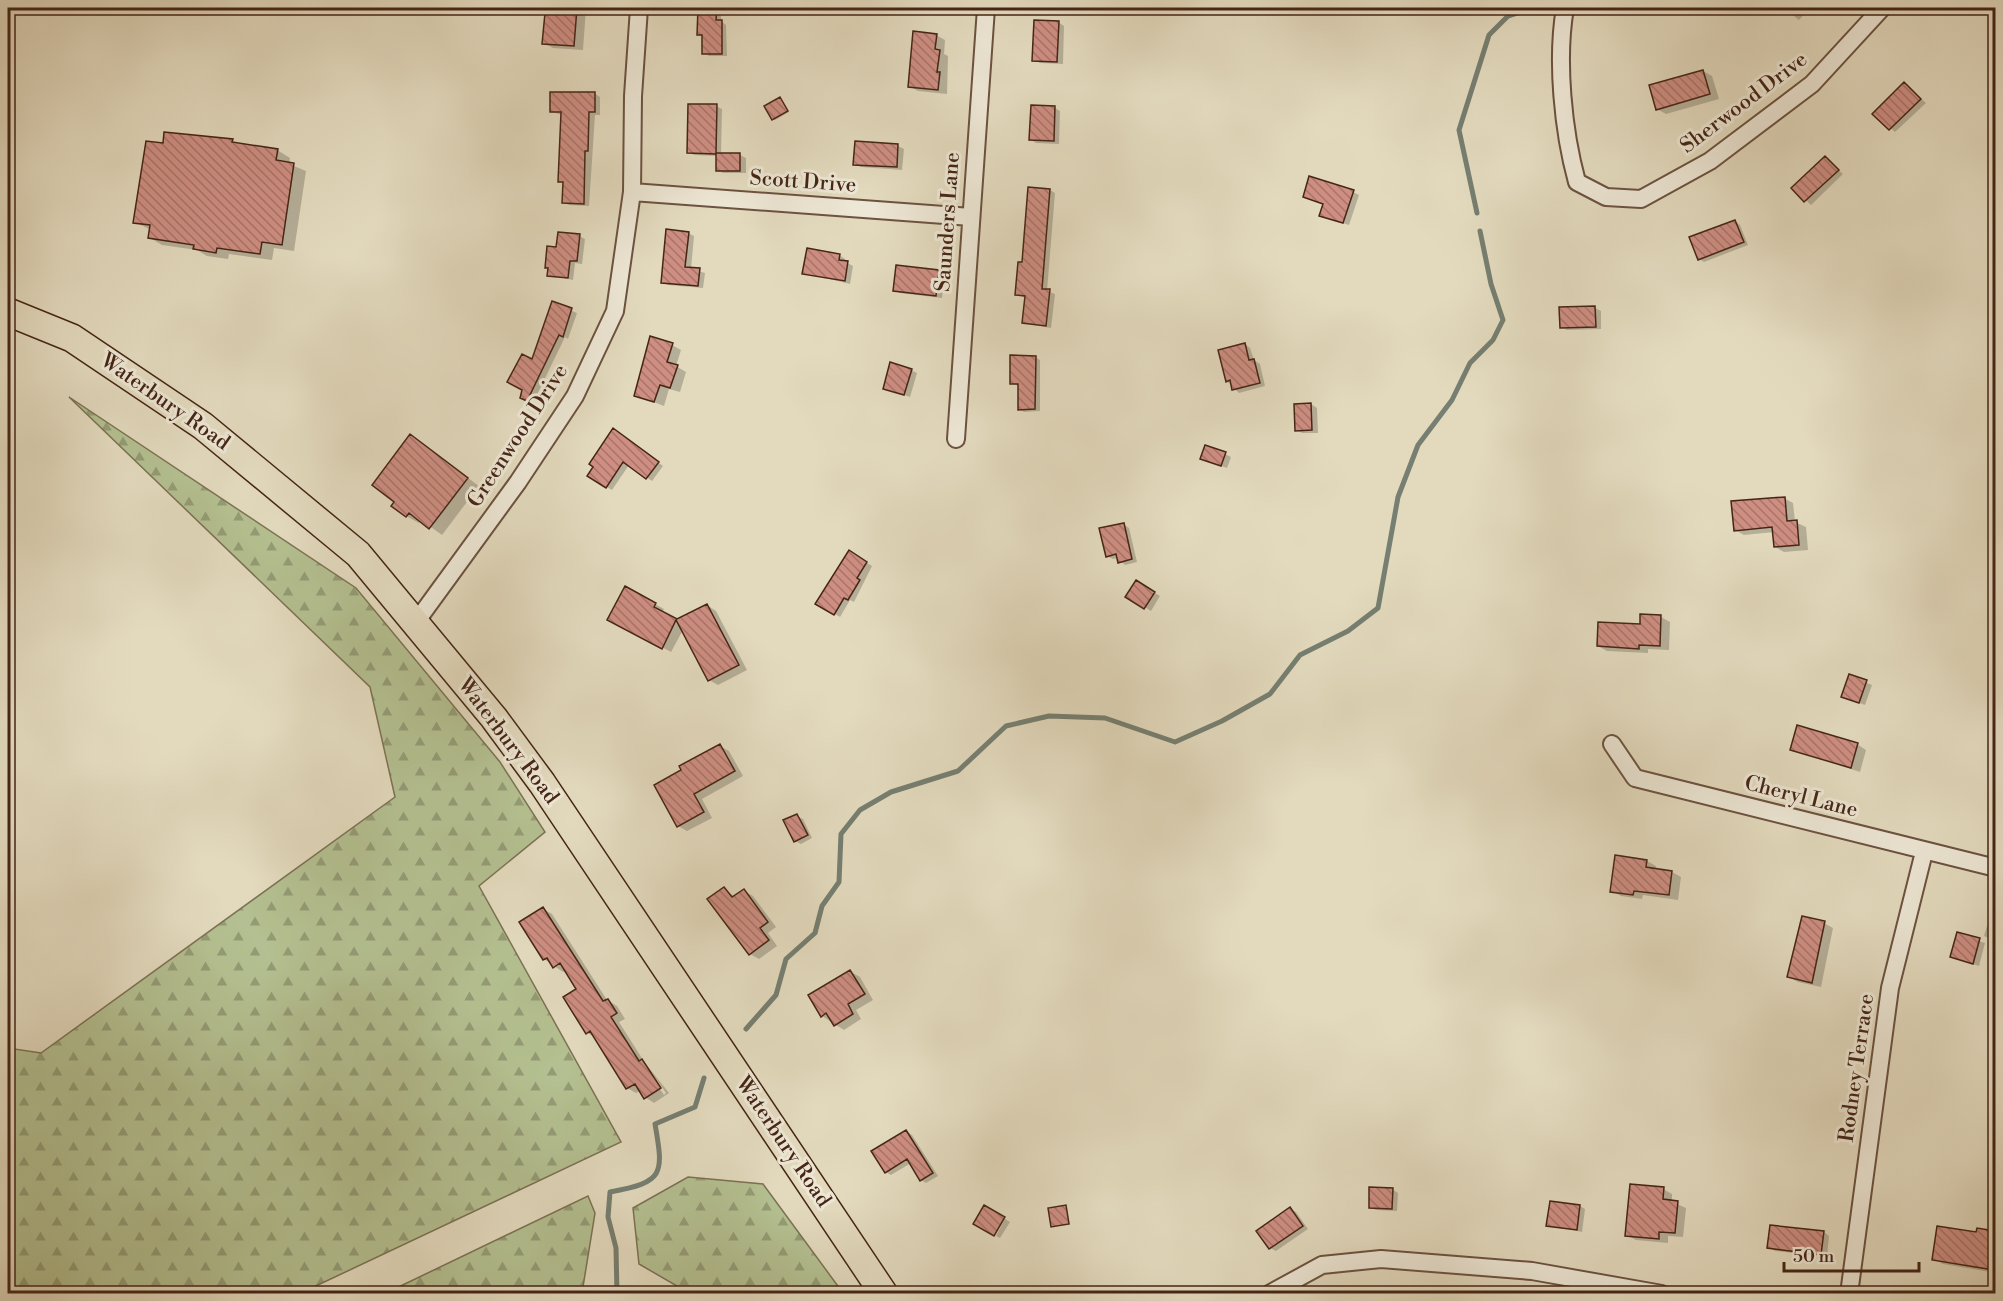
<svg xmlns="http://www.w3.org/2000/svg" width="2003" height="1301" font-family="'Libre Bodoni',serif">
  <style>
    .forest { fill: url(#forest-firs); stroke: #7c7254; stroke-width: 1.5 }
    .shadow { fill: #0003 }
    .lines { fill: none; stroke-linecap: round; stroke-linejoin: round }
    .stream { stroke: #767f71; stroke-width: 5 }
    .building { fill: url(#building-back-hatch); stroke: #452516; stroke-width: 1.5 }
    .minor-casing { stroke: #6c5240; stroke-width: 20 }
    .primary-casing { stroke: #452516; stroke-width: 30 }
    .minor { stroke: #ede7d5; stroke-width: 16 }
    .primary { stroke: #e3dabe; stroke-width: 27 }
    .labels { text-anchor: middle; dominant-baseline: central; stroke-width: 6; stroke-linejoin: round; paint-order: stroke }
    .street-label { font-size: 21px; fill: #452516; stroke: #ede7d5 }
  </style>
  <defs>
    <pattern id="forest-firs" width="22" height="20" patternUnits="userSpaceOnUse" patternTransform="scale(1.5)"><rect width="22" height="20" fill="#b4c091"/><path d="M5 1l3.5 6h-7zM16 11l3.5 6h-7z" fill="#949c75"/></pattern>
    <pattern id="building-back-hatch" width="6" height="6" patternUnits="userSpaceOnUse" patternTransform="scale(1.5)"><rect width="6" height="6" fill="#ce8e82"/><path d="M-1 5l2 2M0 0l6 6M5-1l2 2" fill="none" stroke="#a97469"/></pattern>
  </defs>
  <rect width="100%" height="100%" fill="#e3dabe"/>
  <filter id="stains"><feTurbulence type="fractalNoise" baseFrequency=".00333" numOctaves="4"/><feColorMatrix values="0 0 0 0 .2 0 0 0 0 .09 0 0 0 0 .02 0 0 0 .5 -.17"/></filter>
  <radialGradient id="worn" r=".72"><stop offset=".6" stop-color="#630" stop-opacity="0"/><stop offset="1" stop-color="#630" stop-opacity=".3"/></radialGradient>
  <path class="forest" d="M69,397L356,588L500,762L545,832L479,886L621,1142L301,1293H8V1048L41,1053L395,797L370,687Z
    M688,1177L763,1184L843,1293H689L639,1264L633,1208Z
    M588,1196L595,1213L582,1293H386Z"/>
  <path class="shadow" d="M557,8H586L583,50L553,48L544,43Z
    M699,8H721V21L726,25L727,56H709L704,53L703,37L698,34Z
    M1784,8H1810L1799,20Z
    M1058,22L1064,26L1063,64L1040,63L1034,60Z
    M936,35L945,40L944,54L948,56L947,94L918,91L909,86Z
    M1703,71L1712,76L1719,99L1666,114L1657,109Z
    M1904,84L1926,103L1895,132L1874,114Z
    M594,93L600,97V115H595L589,206L569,205L563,202L564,184L559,181L562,115L552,112Z
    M780,99L789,112L775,120L773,119Z
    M716,106L722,109L721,155H740L746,158V173H723L717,170V156L694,155L689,152Z
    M1055,108L1060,111L1059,144L1036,143L1031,140Z
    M232,141L238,144L277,150L290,158L289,164L306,171L294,251L274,248L272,260L229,254L228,259L207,256L197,250L162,245L150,238L151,230L135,222L164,145Z
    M898,146L904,149L902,170L861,167L855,164Z
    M1825,158L1843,174L1811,205L1793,188Z
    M1050,190L1055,193L1047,291L1055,294L1051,328L1023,323L1026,298L1017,294L1023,264Z
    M1353,192L1359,195L1349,225L1327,218L1324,204L1304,196Z
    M1735,221L1740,225L1748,245L1704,262L1699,259Z
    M688,233L694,236L691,269L705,273L703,288L668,285L663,282Z
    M579,236L585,239L582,264L575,263L573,280L549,275L558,249Z
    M839,255L845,259V262L853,266L850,284L804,273Z
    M898,267L939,272L945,275L942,298L900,293L895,290Z
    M553,303L577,313L568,339L565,337L533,403L527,401L524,389Z
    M1595,308L1601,311V329L1567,330L1561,327Z
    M1245,344L1250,348L1254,360L1260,364L1265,386L1239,393L1227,381Z
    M672,345L681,350L676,366L686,372L680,392L669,389L664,406L636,395Z
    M1035,357L1040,360V411L1024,412L1019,409V386L1011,383Z
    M911,370L917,373L910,397L885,388Z
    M1311,404L1317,408L1318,433H1302L1296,430Z
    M613,430L663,466L652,481L629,465L612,490L589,476Z
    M411,436L479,486L442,535L421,520L419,523L406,516L396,502Z
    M1225,454L1231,457L1227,468L1201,459Z
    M1784,498L1793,503L1795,522L1806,527L1808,550L1784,552L1775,547L1774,532L1744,535L1735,530Z
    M1123,524L1129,528L1137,562L1125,565L1118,558L1113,559L1107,556Z
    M849,552L872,566L854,602L850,600L840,617L817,603Z
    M1137,582L1160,596L1151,611L1127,596Z
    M655,604L664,609L662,613L677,621L707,605L716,611L747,670L718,685L709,680L683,630L671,652L618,624Z
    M1642,616L1661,617L1670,622L1669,650L1648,649V653L1607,651L1598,646L1641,626Z
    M1850,676L1872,685L1865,705L1849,699Z
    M1857,744L1866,750L1860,772L1791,749Z
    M720,746L729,751L743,776L702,799L712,818L687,831L678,826L683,771Z
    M797,816L803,819L812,838L801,844L795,841Z
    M1647,861L1656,866L1655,870L1672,872L1681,877L1678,900L1643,895L1642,899L1621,896L1612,891Z
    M724,889L735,897L744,891L753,896L776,927L768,933L777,946L759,959L750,954Z
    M543,909L552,914L607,1000L617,1006L625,1019L619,1022L645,1063H642L664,1095L666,1093L646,1064L669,1093L654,1103L645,1097L640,1091L636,1093L627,1088L595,1037L587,1033L578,990L566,970L563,972L544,959Z
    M1990,916L1996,918V941L1984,936Z
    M1824,923L1833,928L1821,987L1798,982L1789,977Z
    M1958,934L1985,943L1979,966L1952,957Z
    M851,972L860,977L873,1000L856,1010L861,1019L844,1030L822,1016Z
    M906,1131L912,1135L938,1176L926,1183L921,1180L911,1163L891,1175L886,1172Z
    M1392,1189L1398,1193L1397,1211L1376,1210L1370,1207Z
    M1663,1189L1672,1194V1202L1686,1208L1683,1237L1668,1236V1243L1636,1240L1627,1235Z
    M1580,1206L1585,1209L1582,1232L1548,1225Z
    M1066,1207L1070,1225L1052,1226Z
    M1290,1209L1296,1212L1308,1229L1276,1251L1270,1248L1258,1231Z
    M1005,1219L1010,1222L1000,1238L996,1236Z
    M1978,1230L1996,1232V1273L1943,1264L1934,1259L1977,1234Z
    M1824,1232L1829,1236L1827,1257L1775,1251L1769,1247Z"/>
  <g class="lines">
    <path class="stream" d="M1477,213L1459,130L1489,35L1508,16L1533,8
      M746,1029L776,995L786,959L815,933L822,906L839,882L841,834L860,810L891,792L958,771L1006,726L1049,716L1105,718L1175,742L1222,721L1270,694L1300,655L1348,631L1378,608L1398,497L1418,445L1452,400L1470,363L1493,340L1503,320L1491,284L1480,231
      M617,1294L616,1248L608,1217L610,1192C664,1182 664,1175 655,1124L695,1107L704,1078"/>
  </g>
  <path class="building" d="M555,8H577L574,46L542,44L545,13H555Z
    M698,8H717L716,20H722V54H702V35H697Z
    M1034,20L1059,21L1057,62L1032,61Z
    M913,31L937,34L935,49L940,50L937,72H940L938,90L908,87Z
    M1703,70L1710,94L1656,110L1649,85Z
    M1904,82L1921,99L1889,130L1872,114Z
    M550,92H595V112H589L588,151H585L584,204L562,203L563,182H558L561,112H550Z
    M780,97L788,111L772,120L764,106Z
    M688,104H717L716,153H740V171H716V154L687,153Z
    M1031,105L1055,106L1054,141L1029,140Z
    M164,132L233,139L232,142L278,149L276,160L294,163L282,245L262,242L260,254L217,248L216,253L193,249L194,245L148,238L150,225L133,223L146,141L163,143Z
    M855,141L898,144L897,167L853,165Z
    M1825,156L1839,170L1804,202L1791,188Z
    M1309,176L1354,190L1343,223L1319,216L1323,204L1303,197Z
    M1028,187L1050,189L1042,289H1050L1046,326L1022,323L1025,296L1015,295L1018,262H1022Z
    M1735,220L1744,242L1698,260L1689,237Z
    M666,229L689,232L685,267L700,268L698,286L661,283Z
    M558,232L580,234L577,261H570L568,278L547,276L548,268H545L547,246L556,247Z
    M807,248L840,254L839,260L848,261L845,281L802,274Z
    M896,265L939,270L936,296L893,291Z
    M552,301L572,308L563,337L559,335L527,401L520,398L522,390L507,382L522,354L532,359Z
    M1595,306L1596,327L1560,328L1559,307Z
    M650,336L673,343L667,362L678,365L670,388L660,385L654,402L634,396Z
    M1245,343L1249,360L1254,359L1260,383L1232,390L1230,380L1226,382L1218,350Z
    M1010,355L1036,356L1035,409L1018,410V384H1010Z
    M890,362L912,369L904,395L883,389Z
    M1311,403L1312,430L1295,431L1294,404Z
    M613,428L659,462L646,479L623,462L606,488L587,476L593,467L589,464Z
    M410,434L468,478L429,529L409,513L406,517L391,506L394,502L372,485Z
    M1205,445L1226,452L1221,466L1200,459Z
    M1785,497L1787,521L1797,520L1799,545L1774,547L1772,527L1734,531L1731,501Z
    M1124,523L1132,559L1118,563L1116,554L1106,557L1099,528Z
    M849,550L867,562L857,578L860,580L848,600L844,598L834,615L815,604Z
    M1136,580L1155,592L1144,609L1125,597Z
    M625,586L656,603L654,607L677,619L707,604L739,665L708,681L676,620L662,649L607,620Z
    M1640,614L1661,615L1660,646L1639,645V649L1597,646L1598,622L1640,624Z
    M1849,674L1867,680L1859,703L1841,697Z
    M1797,725L1858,743L1851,768L1790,750Z
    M720,744L735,771L694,794L704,812L677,827L654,785L681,770L679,766Z
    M797,814L808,835L794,842L783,820Z
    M1615,855L1647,860L1646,867L1672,871L1669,895L1634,891L1633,895L1610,892Z
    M724,887L732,897L744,889L768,922L760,928L769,940L749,955L707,899Z
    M543,907L603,1001L608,999L617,1013L611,1017L639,1061L642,1059L661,1088L644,1099L635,1084L626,1089L590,1031L586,1034L563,997L576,989L560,963L553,968L547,958L543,960L519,922Z
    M1802,916L1825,921L1812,983L1787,977Z
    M1957,932L1980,938L1973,964L1950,957Z
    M850,970L865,994L848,1004L853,1014L834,1026L826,1013L821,1017L808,995Z
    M906,1130L933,1173L920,1181L907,1159L885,1173L871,1151Z
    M1630,1184L1664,1187L1663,1199L1678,1201L1675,1233L1659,1232V1239L1625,1236Z
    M1369,1187L1393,1188L1392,1209L1369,1208Z
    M1550,1201L1580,1205L1577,1230L1546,1226Z
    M984,1205L1005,1217L994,1236L973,1224Z
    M1066,1205L1069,1224L1051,1227L1048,1208Z
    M1290,1207L1303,1226L1269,1249L1256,1231Z
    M1770,1225L1824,1231L1821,1255L1767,1248Z
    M1937,1226L1976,1232L1977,1228L1995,1231L1994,1270L1932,1260Z"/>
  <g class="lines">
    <g class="minor-casing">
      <path id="minor" d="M1565,8C1556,60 1563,131 1577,182L1606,197L1641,199L1710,161L1812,84L1882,8
        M632,192L971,217
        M956,439L986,8
        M416,622L518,482L575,396L615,311L632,192L633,96L639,8
        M1612,744L1635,778L1996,868
        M1269,1294L1322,1265L1381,1259L1532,1271L1662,1294
        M1849,1294L1890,988L1924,852"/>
    </g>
    <g class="primary-casing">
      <path id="primary" d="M8,312L72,338L203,426L358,554L494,718L542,783L884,1294"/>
    </g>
    <use href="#minor" class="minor"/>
    <use href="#primary" class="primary"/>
  </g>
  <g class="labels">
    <g class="street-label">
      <text transform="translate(1744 103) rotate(-37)">Sherwood Drive</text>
      <text transform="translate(803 182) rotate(4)">Scott Drive</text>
      <text transform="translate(948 222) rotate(-86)">Saunders Lane</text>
      <text transform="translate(165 402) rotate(35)">Waterbury Road</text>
      <text transform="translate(518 436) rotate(-57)">Greenwood Drive</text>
      <text transform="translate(508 741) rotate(53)">Waterbury Road</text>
      <text transform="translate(1801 797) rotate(14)">Cheryl Lane</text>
      <text transform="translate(1857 1068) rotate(-82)">Rodney Terrace</text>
      <text transform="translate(783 1142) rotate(56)">Waterbury Road</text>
    </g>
  </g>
  <rect width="2003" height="1301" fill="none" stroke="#e3dabe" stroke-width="30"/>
  <rect x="9" y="9" width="1985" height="1283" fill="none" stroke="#452516" stroke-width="3"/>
  <rect x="15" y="15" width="1973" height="1271" fill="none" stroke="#452516" stroke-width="1.5"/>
  <path d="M1784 1262v9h135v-9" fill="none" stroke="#452516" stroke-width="3"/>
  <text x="1793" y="1262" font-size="18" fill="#452516" stroke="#ede7d5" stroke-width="4.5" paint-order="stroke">50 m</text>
  <rect width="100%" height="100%" filter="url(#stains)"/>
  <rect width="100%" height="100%" fill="url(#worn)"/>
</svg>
